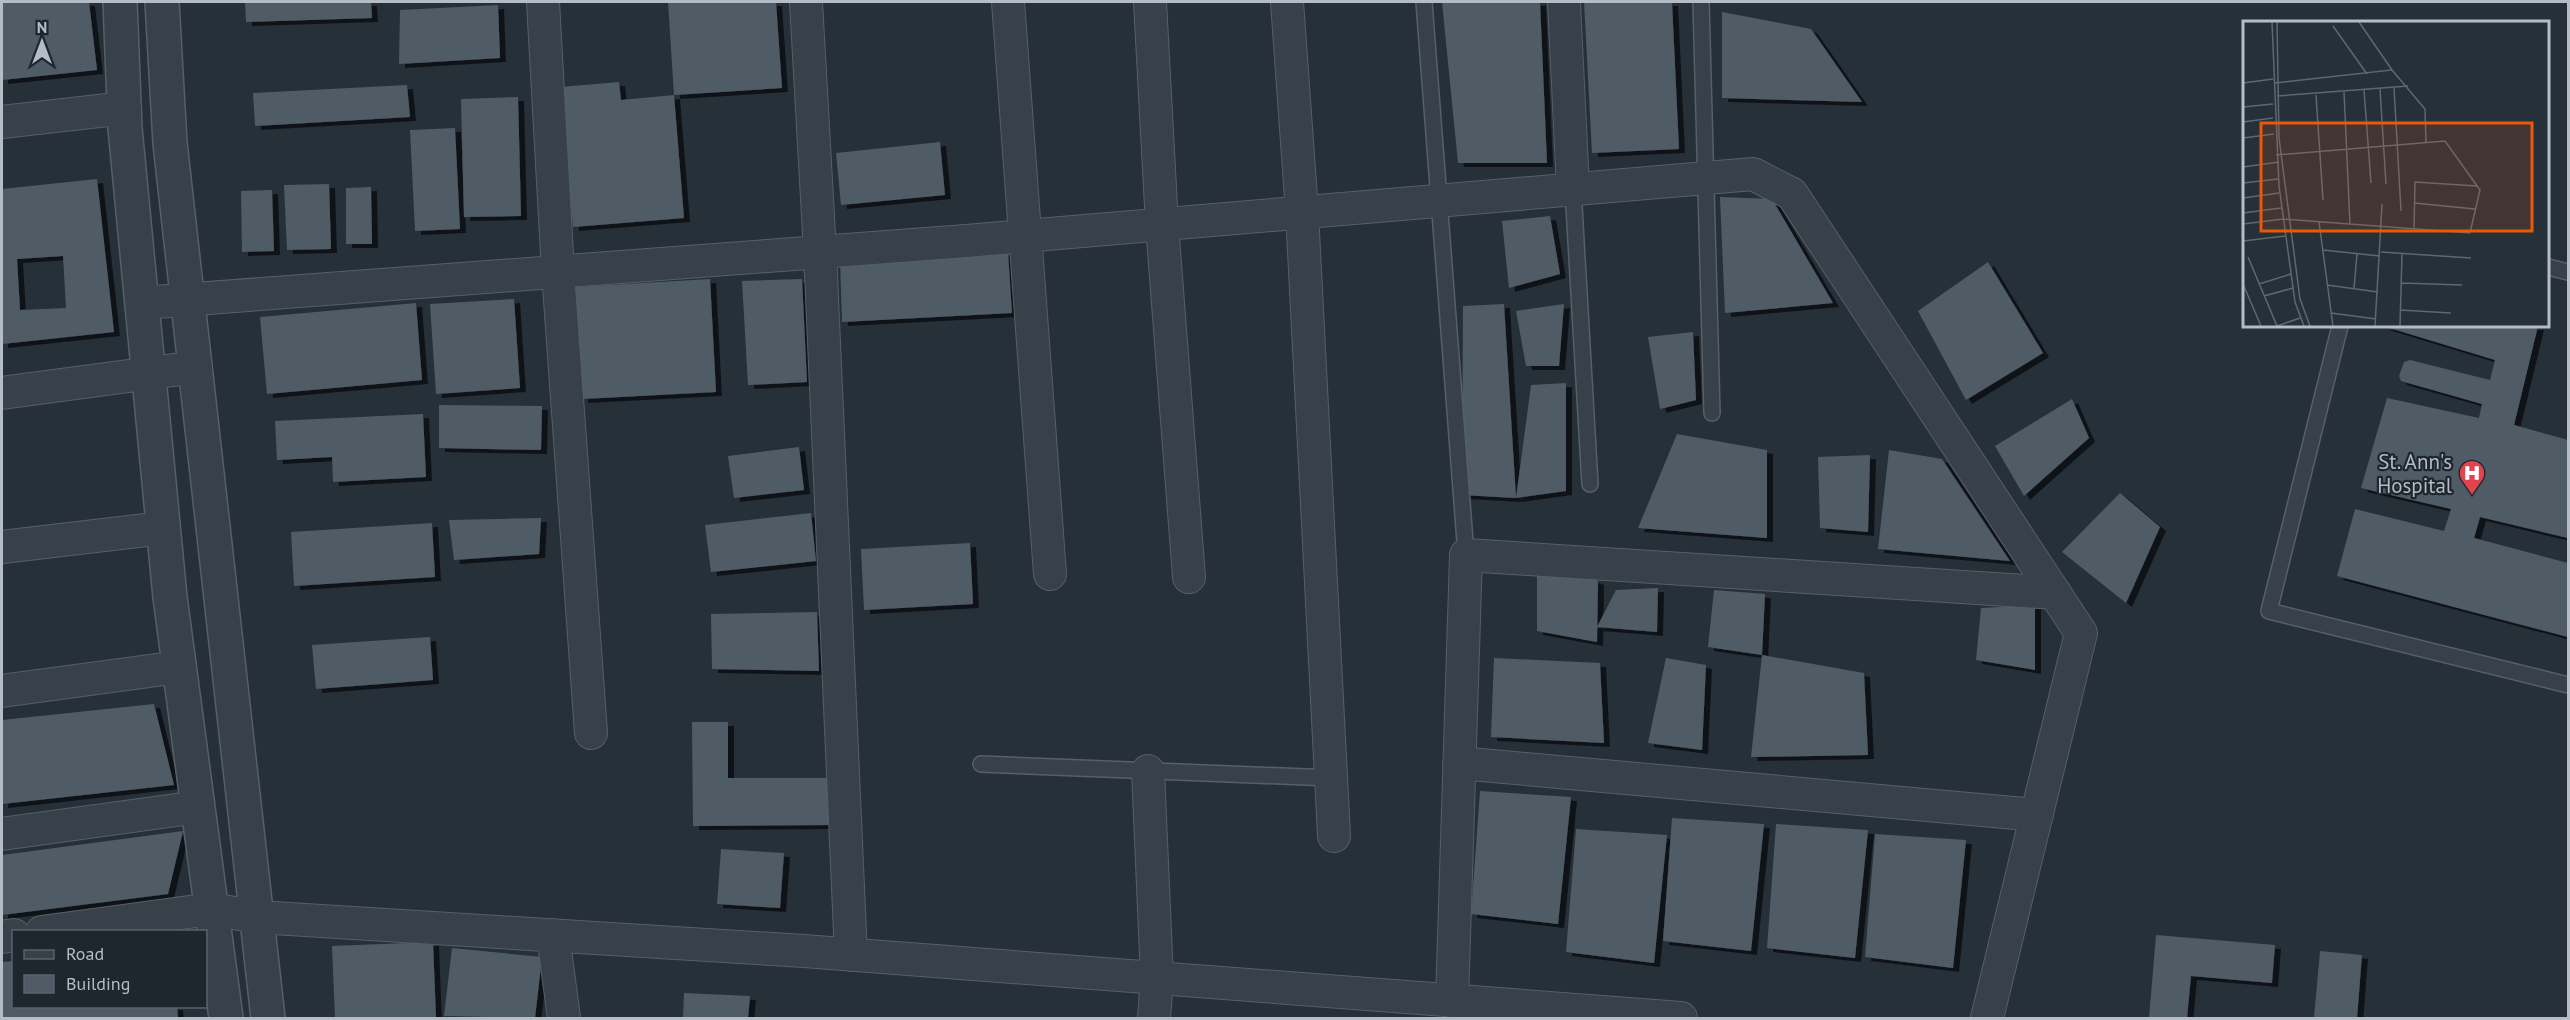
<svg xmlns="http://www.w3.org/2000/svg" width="2570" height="1020" font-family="'PT Sans',sans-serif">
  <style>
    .building { fill: #505b66; fill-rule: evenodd; filter: url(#shadow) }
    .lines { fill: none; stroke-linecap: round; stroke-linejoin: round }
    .service-casing { stroke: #575f67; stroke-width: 18 }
    .minor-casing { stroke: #575f67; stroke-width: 34 }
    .tertiary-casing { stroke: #575f67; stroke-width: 36 }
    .service { stroke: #384149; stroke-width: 15 }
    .minor { stroke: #384149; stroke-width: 32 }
    .tertiary { stroke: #384149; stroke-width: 33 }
    .labels { text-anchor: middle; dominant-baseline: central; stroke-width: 4.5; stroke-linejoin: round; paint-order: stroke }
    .poi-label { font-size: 21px; fill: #b4bcc5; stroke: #1e262e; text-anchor: end }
    .inset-road { fill: none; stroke: #5e6871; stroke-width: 1.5 }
    .view { fill: #e8590c; fill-opacity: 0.15; stroke: #e8590c; stroke-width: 3 }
    .inset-edge { fill: none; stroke: #b4bcc5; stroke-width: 3 }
  </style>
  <defs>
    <filter id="shadow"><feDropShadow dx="6" dy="4" stdDeviation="0" flood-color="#0009"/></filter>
  </defs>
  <rect width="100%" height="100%" fill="#253039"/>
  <path class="building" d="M2,2H89L97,70L2,80Z
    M245,2H371L372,18L246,22Z
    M668,2H776L782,88L674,95Z
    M1442,2H1540L1547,163H1458Z
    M1584,2H1672L1679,149L1592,153Z
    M498,5L500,58L399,64L400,10Z
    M1722,12L1811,29L1862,102L1722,98Z
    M619,82L621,100L674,95L684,218L573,227L560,87Z
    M407,85L410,117L255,126L253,93Z
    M518,97L521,216L464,217L461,99Z
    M455,128L460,229L415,231L410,130Z
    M940,142L945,195L841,205L836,153Z
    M97,179L114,332L2,344V189ZM63,256L66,308L20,310L17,259Z
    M329,184L331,249L287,250L284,185Z
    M371,187L372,244H346V188Z
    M272,190L274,251L242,252L241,191Z
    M1720,197L1772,199L1833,303L1725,313Z
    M1550,216L1560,274L1509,288L1502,221Z
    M1008,252L1012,313L842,322L840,259Z
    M1988,262L2043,353L1966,400L1918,311Z
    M710,279L716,392L582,399L575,287Z
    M802,279L807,382L748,385L742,281Z
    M514,299L520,388L436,394L430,304Z
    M416,303L422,380L267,394L260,317Z
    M1504,304L1516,498L1462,495L1463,306Z
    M1564,304L1559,366H1526L1516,311Z
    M2383,326H2538L2514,425L2568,440V538L2480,517L2474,538L2568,563V637L2337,576L2355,509L2444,531L2451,509L2361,488L2387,398L2479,418L2482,404L2401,381L2399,376L2404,362L2410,360L2490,380L2495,360Z
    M1693,332L1696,400L1660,409L1648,337Z
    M1566,383V491L1516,498L1531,385Z
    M2072,399L2089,438L2024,496L1995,446Z
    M439,405L542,406L541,450L439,448Z
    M423,414L426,477L333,482L332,457L277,460L275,421Z
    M1677,434L1767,450V538L1638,528Z
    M799,447L804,490L734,498L728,456Z
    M1889,450L1942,459L2010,561L1878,549Z
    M1870,455L1868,532L1820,528L1818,457Z
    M2120,493L2160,527L2126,603L2062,552Z
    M811,513L816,561L711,572L705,525Z
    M541,518L539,554L454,560L449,520Z
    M432,523L435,577L294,586L291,532Z
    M970,543L973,604L864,610L861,549Z
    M1537,559L1598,581L1597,642L1537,631Z
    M1658,588L1657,632L1597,627L1616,590Z
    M1714,590L1765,594L1762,655L1708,647Z
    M2035,605V670L1976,660L1981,608Z
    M817,612L819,671L712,669L711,614Z
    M430,637L433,680L316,689L312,645Z
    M1762,655L1864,673L1868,755L1751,757Z
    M1494,658L1600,663L1604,743L1491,737Z
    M1666,658L1706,665L1702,750L1648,743Z
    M154,704L174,785L2,804V720Z
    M692,722H728V778H833V825L693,826Z
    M1480,791L1571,797L1558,924L1471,914Z
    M1672,818L1764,824L1751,951L1663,941Z
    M1776,824L1868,830L1855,958L1767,948Z
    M1576,829L1667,835L1654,963L1566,952Z
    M183,831L168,894L2,915V855Z
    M1875,834L1966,840L1953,968L1865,957Z
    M721,849L784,853L780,908L717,904Z
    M2156,935L2275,945L2272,983L2191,976L2187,1018H2149Z
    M433,942L436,1018H335L332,946Z
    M452,948L542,957L535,1018L444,1016Z
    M2320,951L2362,955L2357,1018H2314Z
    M14,961V1006H177L178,1018H2V962Z
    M684,993L750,996L748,1018H683Z"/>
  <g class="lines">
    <g class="service-casing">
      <path id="service" d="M1424,2L1466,555
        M1701,2L1712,413
        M1573,189L1590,484
        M2548,267L2568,272
        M2340,326L2269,611L2568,685
        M981,764L1331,778"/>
    </g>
    <g class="minor-casing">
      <path id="minor" d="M543,2L558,272L591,733
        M806,2L820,252L851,955
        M1008,2L1050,574
        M1150,2L1162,225L1189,577
        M1287,2L1302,212L1334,836
        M1564,2L1573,189
        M2,122L125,108
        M142,303L966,241L1753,174L1792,194L2081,633L1987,1018
        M2,393L196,367
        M2,547L163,528
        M2,691L179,667
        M1459,763L2037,815
        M1148,771L1157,978L1154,1018
        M2,834L198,807
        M42,932L211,909L257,917L804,951L1681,1018
        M553,935L564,1018
        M2,937L14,935
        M1452,1001L1466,555L2055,593"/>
    </g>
    <g class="tertiary-casing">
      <path id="tertiary" d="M120,2L125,128L170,597L226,1018
        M162,2L170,143L268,1018"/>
    </g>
    <use href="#service" class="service"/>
    <use href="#minor" class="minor"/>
    <use href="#tertiary" class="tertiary"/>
  </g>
  <defs>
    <g id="hospital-pin" transform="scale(1.35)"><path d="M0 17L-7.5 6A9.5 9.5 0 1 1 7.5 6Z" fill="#e0444e" stroke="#1e262e"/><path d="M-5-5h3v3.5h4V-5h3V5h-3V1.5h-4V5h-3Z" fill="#fff"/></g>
  </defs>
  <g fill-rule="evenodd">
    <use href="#hospital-pin" x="2472" y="473"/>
  </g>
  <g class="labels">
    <g class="poi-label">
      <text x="2452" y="461">St. Ann's<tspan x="2452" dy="24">Hospital</tspan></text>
    </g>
  </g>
  <g transform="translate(2243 21)">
    <rect width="306" height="306" fill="#253039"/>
    <path class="inset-road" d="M29,1L36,165L52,281L61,305M34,1L36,117L57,278L67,305M90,5L124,53M149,49L182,88L183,122M0,62L30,58M32,62L149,49L116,1M151,67L158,190M137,68L143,163M121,69L128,162M101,71L107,203M73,74L80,179M34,75L165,65M0,86L30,83M0,101L30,97M0,117L31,113M0,146L36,141M0,162L35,158M0,177L36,172M171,182L232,188M0,192L38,187M76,201L90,305M0,203L40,198L227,212L237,169L202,120L33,134M171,208L172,161L234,165M0,220L42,215M80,229L137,235M138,231L228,237M5,236L34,305L57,297M158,262L219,264M0,263L18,305M16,263L48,253M84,264L135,271M111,268L114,232M21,275L50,267M157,289L208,292M88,292L133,298M132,305L139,183M157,305L159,233"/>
    <path class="view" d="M18,102H289V210H18Z"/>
    <rect width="306" height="306" class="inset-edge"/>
  </g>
  <rect width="2570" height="1020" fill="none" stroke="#b4bcc5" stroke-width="6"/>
  <rect x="12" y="930" width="195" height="78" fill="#1e262e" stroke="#5a626a" stroke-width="1.5"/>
  <rect x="24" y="950" width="30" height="9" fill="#384149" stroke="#5a626a" stroke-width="1.5"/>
  <text x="66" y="960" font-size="18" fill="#b4bcc5">Road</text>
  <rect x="24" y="975" width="30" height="18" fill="#505b66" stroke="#5a626a" stroke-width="1.5"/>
  <text x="66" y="990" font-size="18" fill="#b4bcc5">Building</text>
  <g transform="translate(42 42)" stroke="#1e262e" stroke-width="4.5" paint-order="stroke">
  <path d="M0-4.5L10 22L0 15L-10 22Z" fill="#b4bcc5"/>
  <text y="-9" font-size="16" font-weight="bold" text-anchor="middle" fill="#b4bcc5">N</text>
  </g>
</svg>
